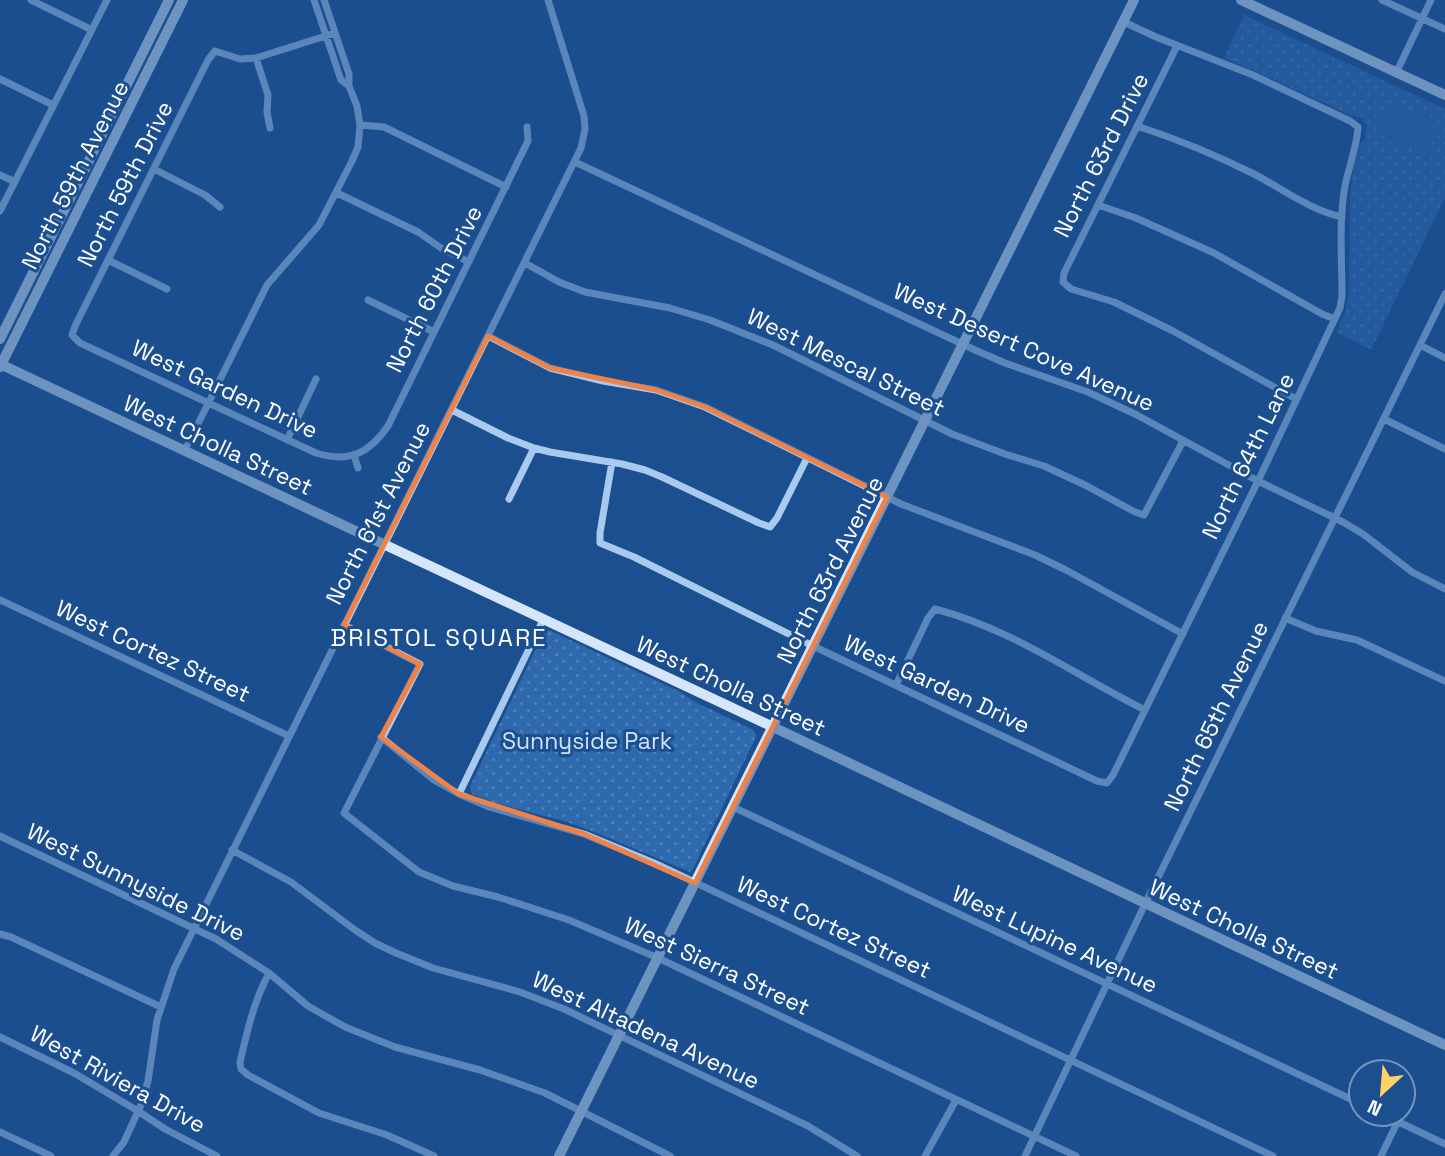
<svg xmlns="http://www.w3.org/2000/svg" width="1445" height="1156" font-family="'Space Grotesk',sans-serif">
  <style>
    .park { fill: url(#park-dots) }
    .garden { fill: #2e69ad }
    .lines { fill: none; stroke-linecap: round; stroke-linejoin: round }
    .street { stroke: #a9c9ee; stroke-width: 7 }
    .secondary { stroke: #d6e6fa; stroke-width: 10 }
    .marked { fill: none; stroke: #ee8249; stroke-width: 5; stroke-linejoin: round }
    .labels { text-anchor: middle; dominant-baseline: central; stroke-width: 6; stroke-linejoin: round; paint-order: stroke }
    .street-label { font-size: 23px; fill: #fff; stroke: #1b4f8f }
    .park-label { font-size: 23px; fill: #cfe3fa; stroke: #1b4f8f }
    .neighbourhood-label { font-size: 24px; letter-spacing: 2px; fill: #fff; stroke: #1b4f8f }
  </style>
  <defs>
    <pattern id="park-dots" width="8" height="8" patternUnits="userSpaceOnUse" patternTransform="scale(1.75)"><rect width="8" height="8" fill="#2e69ad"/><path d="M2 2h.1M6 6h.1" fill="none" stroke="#4d80b9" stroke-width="1.8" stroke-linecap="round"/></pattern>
  </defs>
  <rect width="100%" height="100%" fill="#1b4f8f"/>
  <path class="park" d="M1244,15L1445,109V198L1371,350L1336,332L1345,313L1349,293L1350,193L1353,170L1360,146L1365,138L1367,125L1361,118L1350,115L1259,73L1224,58Z
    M549,630L680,692L693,701L752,729L756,734V737L693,869L690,872L597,833L564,821L495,803L472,794L470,788L471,784L543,634Z"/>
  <path class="garden" d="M1389,105L1402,111L1389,139L1376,133Z
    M1407,108L1440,124L1426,153L1412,146L1418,131L1408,151L1390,142Z"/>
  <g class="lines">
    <path class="street" d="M31,0L92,30
      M314,0L341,80L349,86
      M1382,0L1445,29
      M335,33L256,58L240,59L215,51L208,60L76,324L72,335L80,343L316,453C348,463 369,454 388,426L528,141L527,127
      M1177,46L1064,273L1063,282L1071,289L1114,302L1173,331L1296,399
      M256,58L268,95L267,112L270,128
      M1396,73L1431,0
      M0,79L53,105
      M360,125L384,127L506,187
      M1137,126C1177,139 1216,155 1254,174C1283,189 1310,210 1342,217
      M575,162L975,350L1005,363L1088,392L1137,415L1258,481L1343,522L1363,534L1412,572L1445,589
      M154,169L205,195L220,207
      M0,175L15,182
      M337,193L418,232L441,248L469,262
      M1098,205L1136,218L1214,253L1322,314L1335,319
      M0,211L107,0
      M108,260L167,289
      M525,263L559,282L585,292L670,308L710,320L773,345L952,434L1005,454L1044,466L1085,485L1135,512L1144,515L1183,441
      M368,300L434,332
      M488,336L550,368L603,381L656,390L705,407L901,504L1035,555L1066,570L1183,634
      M1420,345L1445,358
      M452,410L508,438L534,448L550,452L622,464L645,470L662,477L759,523L770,527L777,518L807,458
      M1384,419L1445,449
      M287,440L316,379
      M185,450L267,285L319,225L352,161L358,147L360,125L357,106L349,86V74L324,0
      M354,455L358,468
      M612,462L600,533V543L634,557L813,646L1097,781L1107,783L1113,775L1258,481L1340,308L1342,296C1342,262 1339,226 1344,192C1347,170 1357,149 1358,127L1350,121L1253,75L1156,37L1124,22
      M509,499L534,448
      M0,600L289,736
      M1285,618L1316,631L1357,640L1445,681
      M344,625L420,664L344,813L419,872L453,886L498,897L569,920L658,958L1076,1156
      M896,685L928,618L935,609C1012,629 1075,675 1145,710
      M381,737L434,780L459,794L489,807L584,834L654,863L1273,1156
      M459,794L543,620
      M733,807L1361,1104
      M0,836L216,939L269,973L308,1006L345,1027L395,1047L480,1070L545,1093L670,1156
      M232,850L291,882L355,930L375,943L396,953L433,968L520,992L564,1009L808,1126L857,1156
      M0,934L11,937L161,1007
      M269,973C254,1001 247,1031 240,1062L241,1069L248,1075L319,1113L387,1135L434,1156
      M0,1037L74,1073L138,1111L165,1129L217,1156
      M1382,1114L1445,1144
      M0,1132L51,1156
      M113,1156L124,1142L141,1105L148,1081L157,1020L174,969L581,148L585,129L584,116L548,0
      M925,1156L956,1100
      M1025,1156L1145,904L1445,294
      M1381,1156L1398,1121"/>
    <path class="secondary" d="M1241,0L1445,95
      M0,339L169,0
      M0,364L773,727L1445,1045
      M0,367L183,0
      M559,1156L1134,0"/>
  </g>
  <path d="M0 0H1445V1156H0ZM488,336L550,368L656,390L705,407L887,497L695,883L584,834L459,794L381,737L420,664L344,625Z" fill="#1b4f8f" fill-opacity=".55" fill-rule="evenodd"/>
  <path class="marked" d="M488,336L550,368L656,390L705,407L887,497L695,883L584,834L459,794L381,737L420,664L344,625Z"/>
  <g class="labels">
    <g class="street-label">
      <text transform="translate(1101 155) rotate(-63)">North 63rd Drive</text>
      <text transform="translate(75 175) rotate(-63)">North 59th Avenue</text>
      <text transform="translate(125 184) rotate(-63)">North 59th Drive</text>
      <text transform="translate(434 289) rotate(-63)">North 60th Drive</text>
      <text transform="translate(1024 347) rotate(24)">West Desert Cove Avenue</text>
      <text transform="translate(846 362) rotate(26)">West Mescal Street</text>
      <text transform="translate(225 389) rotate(25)">West Garden Drive</text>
      <text transform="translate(218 445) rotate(25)">West Cholla Street</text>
      <text transform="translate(1248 456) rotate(-64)">North 64th Lane</text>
      <text transform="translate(378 513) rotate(-63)">North 61st Avenue</text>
      <text transform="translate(830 570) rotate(-63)">North 63rd Avenue</text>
      <text transform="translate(153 651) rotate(25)">West Cortez Street</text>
      <text transform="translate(937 684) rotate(25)">West Garden Drive</text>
      <text transform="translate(731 686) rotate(25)">West Cholla Street</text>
      <text transform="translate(1216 716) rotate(-64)">North 65th Avenue</text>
      <text transform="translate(136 882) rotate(26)">West Sunnyside Drive</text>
      <text transform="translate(834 927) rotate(25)">West Cortez Street</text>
      <text transform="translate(1244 929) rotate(25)">West Cholla Street</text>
      <text transform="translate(1055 939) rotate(25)">West Lupine Avenue</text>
      <text transform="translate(717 966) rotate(25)">West Sierra Street</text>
      <text transform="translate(646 1030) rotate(25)">West Altadena Avenue</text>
      <text transform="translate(118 1079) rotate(29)">West Riviera Drive</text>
    </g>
    <g class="park-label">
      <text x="587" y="741">Sunnyside Park</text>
    </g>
    <g class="neighbourhood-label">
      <text x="439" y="637">BRISTOL SQUARE</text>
    </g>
  </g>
  <g transform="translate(1382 1093) rotate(206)"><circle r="33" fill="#1b4f8f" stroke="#7695bc" stroke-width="2"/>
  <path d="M0-5L12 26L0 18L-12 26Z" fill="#ffd166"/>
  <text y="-10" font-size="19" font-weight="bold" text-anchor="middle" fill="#ffffff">N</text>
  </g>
</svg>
